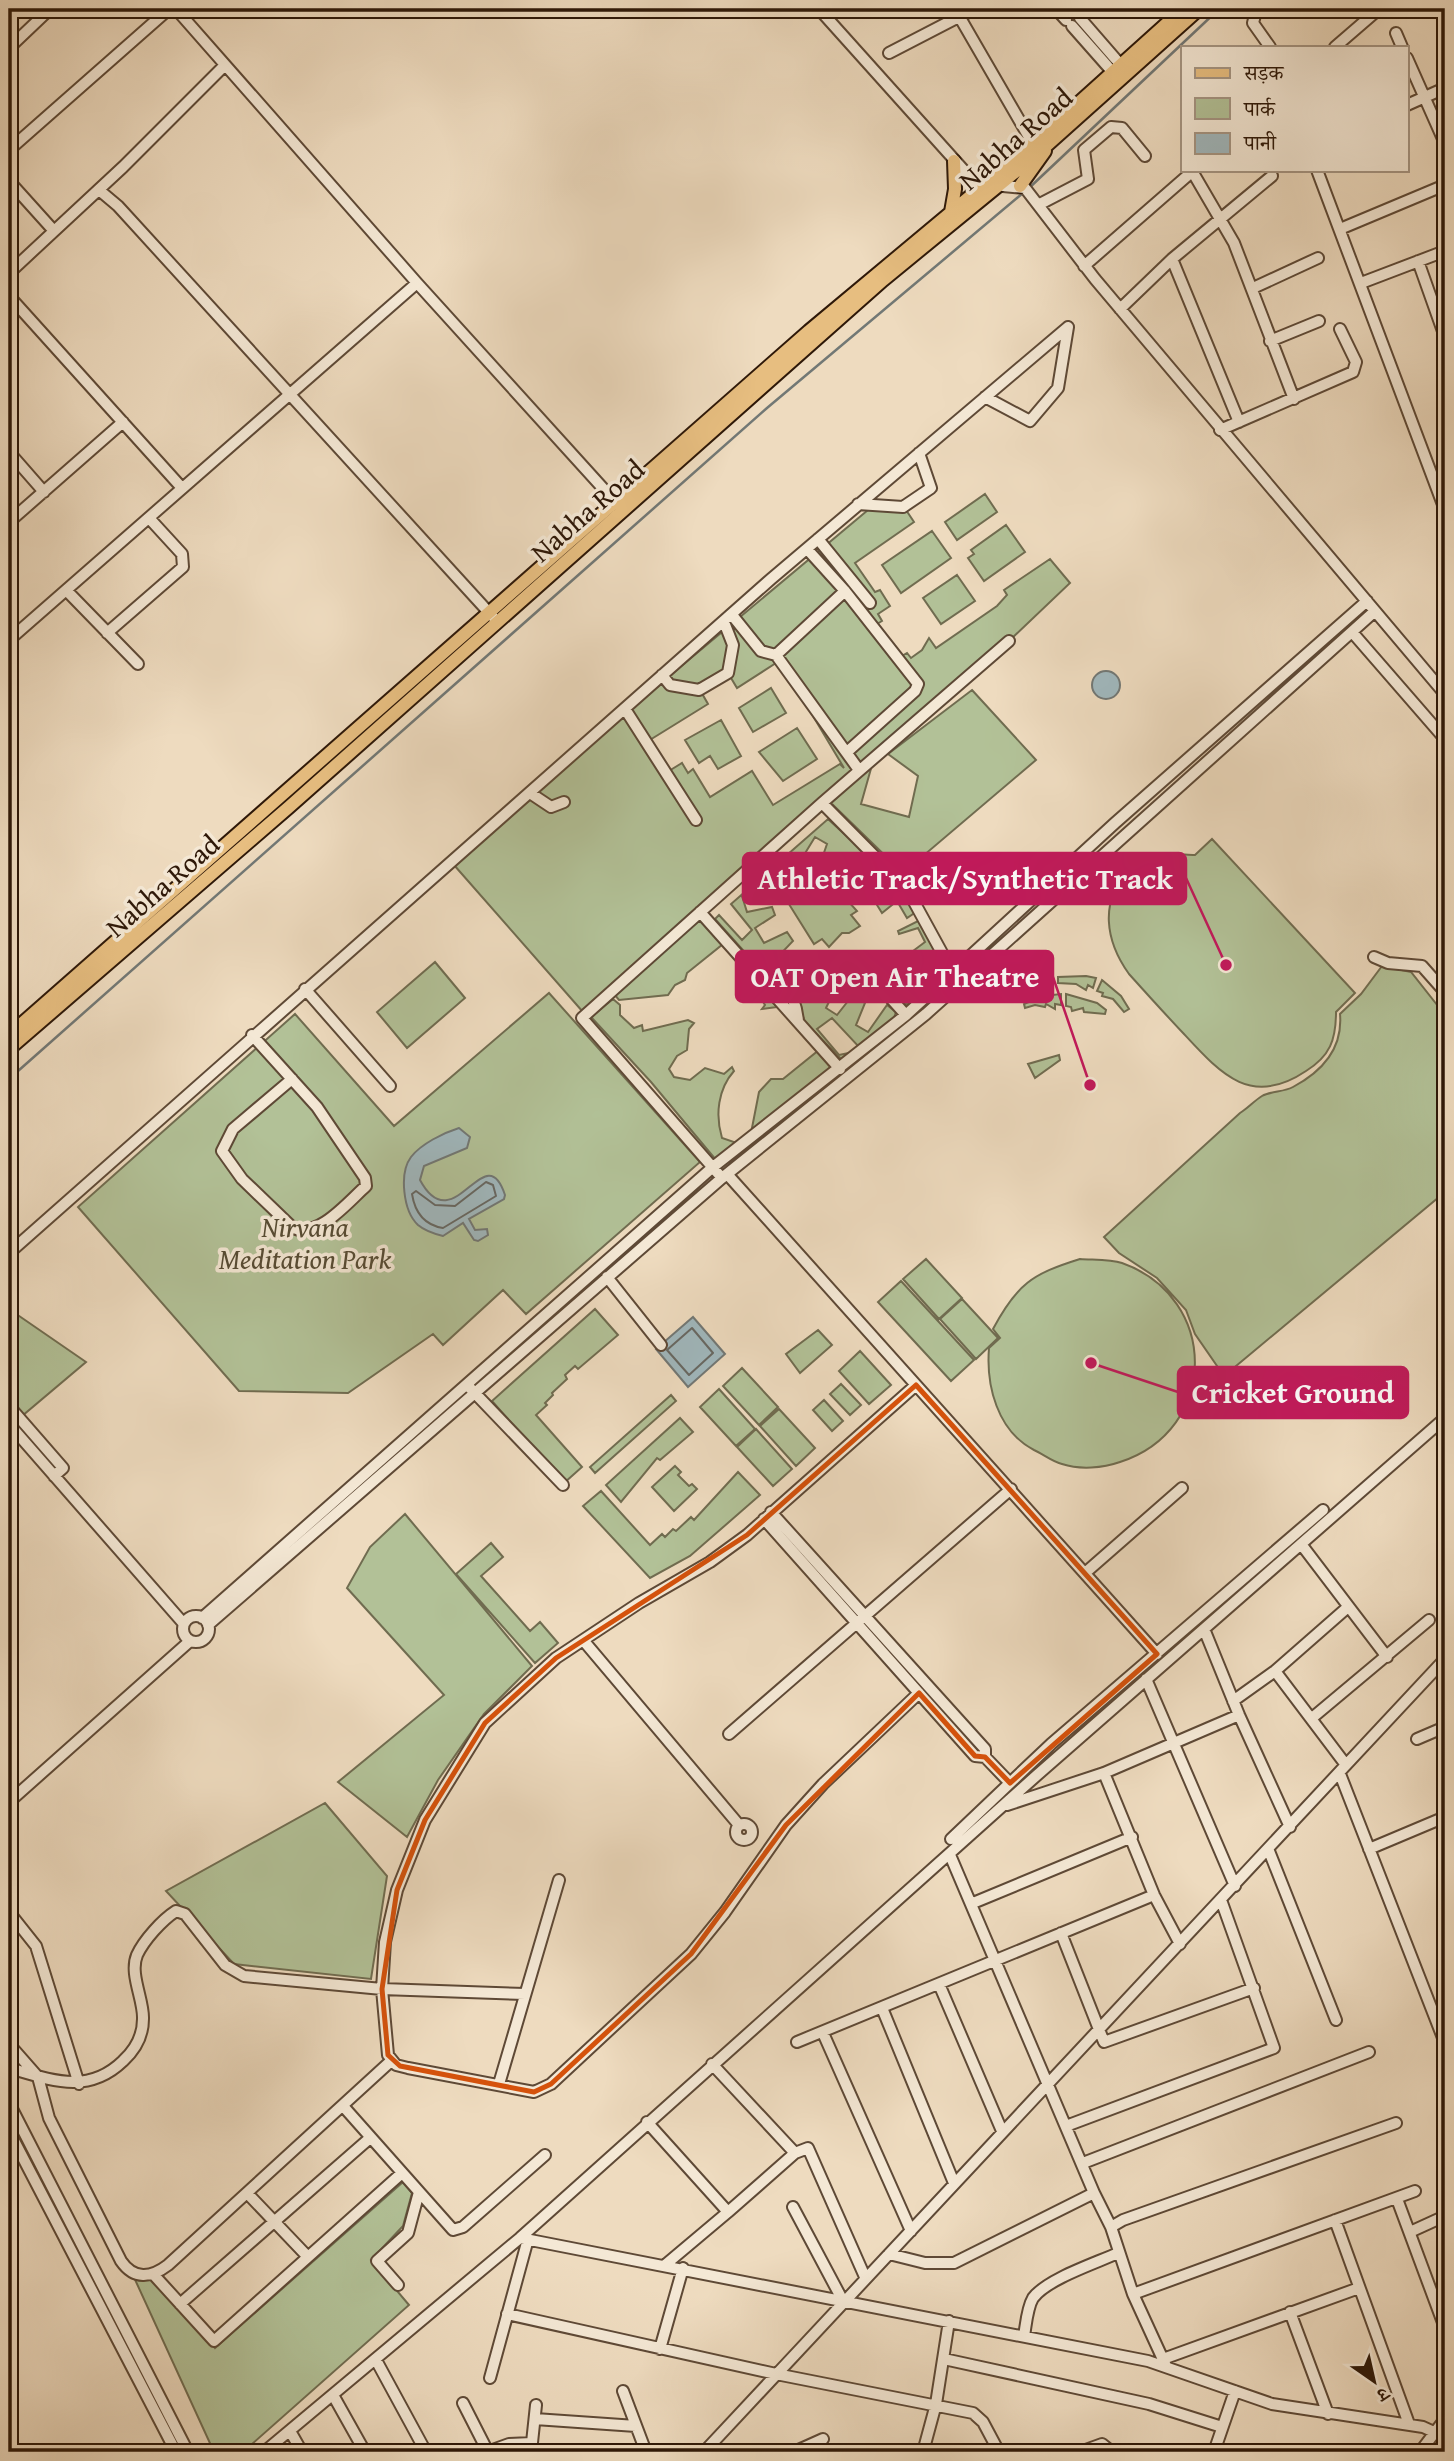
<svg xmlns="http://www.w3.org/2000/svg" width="1454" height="2461" font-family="'Gentium Book Plus','Noto Serif Devanagari',serif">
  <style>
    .green { fill: #b2c197; stroke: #706c50; stroke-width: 2; fill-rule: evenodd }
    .water { fill: #a0b8be; stroke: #727875; stroke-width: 2 }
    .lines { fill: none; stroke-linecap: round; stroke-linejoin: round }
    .shore { stroke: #676863; stroke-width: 2 }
    .stream { stroke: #727875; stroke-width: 2.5 }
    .minor-casing { stroke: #5e4936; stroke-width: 14 }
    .major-casing { stroke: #2e1808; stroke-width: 16 }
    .minor { stroke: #f4e8d5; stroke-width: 10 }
    .major { stroke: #e7be80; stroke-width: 12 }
    .marked { fill: none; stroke: #d5520c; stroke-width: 5; stroke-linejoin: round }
    .labels { text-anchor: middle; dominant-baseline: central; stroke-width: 7; stroke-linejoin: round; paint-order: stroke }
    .street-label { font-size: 28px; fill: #2e1808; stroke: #f4e8d5 }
    .park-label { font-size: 28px; font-style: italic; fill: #564b33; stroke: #f4e8d5 }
    .leader { fill: none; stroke: #c2185b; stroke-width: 2.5 }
    .callout-dot { fill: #c2185b; stroke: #f4e8d5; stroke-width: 2.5 }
    .callout { fill: #c2185b; stroke: #c2185b; stroke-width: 2.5 }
    .callout-label { font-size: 30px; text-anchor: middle; font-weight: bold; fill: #fff }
  </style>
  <rect width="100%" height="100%" fill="#eedbbf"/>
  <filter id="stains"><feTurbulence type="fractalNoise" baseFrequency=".00286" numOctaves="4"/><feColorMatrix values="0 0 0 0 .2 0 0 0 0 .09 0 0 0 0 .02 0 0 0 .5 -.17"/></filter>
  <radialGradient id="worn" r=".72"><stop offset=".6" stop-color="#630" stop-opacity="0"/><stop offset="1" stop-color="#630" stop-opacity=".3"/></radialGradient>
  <path class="green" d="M985,494L997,512L957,540L945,522Z
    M868,510H906L914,522L855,563L875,592L880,590L890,606L878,614L882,621L877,624L900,657L907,653L911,658L922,650L929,638L936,648L997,606L1007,595L1004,590L1050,559L1070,583L1009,641L583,1012L454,865L673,673ZM776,663L782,664L844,768L840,764L773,805L752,771L710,797L693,769L688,773L682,763L664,774L645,743L708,704L700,690L728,673L737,688Z
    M1006,525L1025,552L984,581L968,558L974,554L971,550Z
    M932,531L951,558L901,593L882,565Z
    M957,575L975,601L941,624L923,598Z
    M771,688L786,713L753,732L739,708Z
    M972,690L1036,760L903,873L831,803L872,765L861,804L909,817L918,776L888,754Z
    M721,720L741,756L718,769L710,756L699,763L685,740Z
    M797,728L817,759L783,781L759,752Z
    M828,819L865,853L859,863L847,855L832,874L819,867L827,844L815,837L796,868L848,901L857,911L851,915L860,926L849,933H842L829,947L822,939L814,944L787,901L791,899L788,888H783L779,877L742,896L747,912L772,907L775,915L755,928L764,943L787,932L793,941L770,965L750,958L715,919L719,915L742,940L752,930L731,904Z
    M1212,839L1355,993L1336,1012C1336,1040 1330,1056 1306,1071C1251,1108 1221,1074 1184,1034C1165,1014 1147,994 1129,974C1106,942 1098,900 1130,872C1139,864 1151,856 1163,855C1173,853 1185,855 1195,855Z
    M873,859L888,867L916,912L907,918L897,901L882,913L877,905L888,884L879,877L860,891L855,886Z
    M700,917L723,944L687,973L685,980L675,985L668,995L619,1000L614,994Z
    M920,920L946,971L909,1004H903L882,982L888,974L895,989L901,993L937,975L932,961L913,963L909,954L925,942L918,928L899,934L898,931Z
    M435,962L465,998L407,1048L377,1012Z
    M1382,966L1411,972L1445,1015V1192L1224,1376L1195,1334L1186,1310L1157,1278L1119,1253L1104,1237L1240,1113C1248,1108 1254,1101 1262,1096C1271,1091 1284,1092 1293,1087C1323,1071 1343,1048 1340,1014L1361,994Z
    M1086,976L1096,978L1093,988L1088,985L1086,990L1076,984L1058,983V977Z
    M826,978L837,985L826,1008L837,1015L852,996L865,1003L856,1025L868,1032L887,1005L896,1012L894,1018L859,1047L832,1018L817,1029L839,1055L849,1053L842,1060L805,1022L793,989L806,995Z
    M1102,980L1121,996L1129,1009L1124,1012L1113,999L1102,996L1103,993L1097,991Z
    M756,982L777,1007L762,1009L765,1005L760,997L754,1000L751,995Z
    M549,993L700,1162L526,1314L503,1290L443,1345L433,1334L348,1393L239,1391L78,1207L295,1014L394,1126Z
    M1061,994V1005L1055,1004V1009L1046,1004L1045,1007L1035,1005L1025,1008L1024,1004L1043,996Z
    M1066,994L1097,1003L1106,1010L1105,1014L1084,1012L1083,1008L1072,1011L1071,1007L1066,1006Z
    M613,999L620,1005V1015L634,1028L642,1025L643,1031L688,1020L694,1023L689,1029L687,1050L677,1056L669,1069L674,1077L690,1080L705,1068L724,1074L732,1067L734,1071C718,1089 715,1115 722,1138L737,1143L716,1160L651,1082L591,1017Z
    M819,1050L833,1068L751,1133L759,1092L771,1079H783Z
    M1059,1055L1060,1060L1035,1078L1028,1064Z
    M926,1259L962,1298L939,1319L903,1279Z
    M1080,1259C1093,1260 1110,1259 1122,1263C1220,1298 1219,1430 1120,1462C1103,1468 1080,1470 1062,1464C1053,1462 1043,1454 1034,1450C997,1431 986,1385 989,1348L1000,1338L993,1329C1017,1284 1032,1274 1080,1259Z
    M901,1281L974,1360L951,1381L878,1302Z
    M962,1299L998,1338L976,1359L940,1319Z
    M9,1309L86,1362L22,1416L9,1401Z
    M595,1309L618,1335L578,1369L575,1366L565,1375L567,1379L552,1393L553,1395L545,1403L547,1405L536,1415L582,1467L564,1483L492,1401Z
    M818,1330L832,1345L800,1373L786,1354Z
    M860,1351L891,1385L869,1404L839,1371Z
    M742,1368L778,1407L759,1425L723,1386Z
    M841,1384L861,1405L850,1415L830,1394Z
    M719,1389L755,1429L736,1446L700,1407Z
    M671,1395L676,1401L595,1473L590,1467Z
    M824,1400L843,1421L832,1431L813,1410Z
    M779,1409L815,1448L796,1466L760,1426Z
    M680,1418L693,1432L660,1460L657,1458L621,1502L606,1485Z
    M756,1429L792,1469L773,1486L737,1447Z
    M675,1466L681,1472L678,1475L689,1486L692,1484L697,1489L674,1511L652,1487Z
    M738,1472L760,1495L690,1556L650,1578L583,1506L601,1491L650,1545L662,1534L665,1537L673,1529L676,1531L691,1517L694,1520Z
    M405,1514L532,1666L484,1714L438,1780L407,1837L338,1782L444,1695L347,1588L370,1547Z
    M491,1543L503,1557L481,1576L530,1631L540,1622L558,1643L535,1663L456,1574Z
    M325,1803L387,1876L371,1979L234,1964L166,1891Z
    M403,2182L412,2193L403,2226L371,2260L409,2305L243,2452H214L132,2273L155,2276L215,2348Z"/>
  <path class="water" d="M1092 685a14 14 0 1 1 28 0a14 14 0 1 1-28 0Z
    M459,1128L470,1137L467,1148L424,1166L420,1180C454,1243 485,1134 505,1195L504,1199L469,1219L475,1230L487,1229L488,1235L478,1241L474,1240L463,1223L443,1236C435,1234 425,1231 418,1225C403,1211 399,1173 411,1157C421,1144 443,1133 459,1128Z
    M693,1317L725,1354L688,1387L656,1349Z"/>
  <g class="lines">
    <path class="shore" d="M486,1182L493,1185L496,1196L443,1228C424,1225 415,1213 412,1194L416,1191L435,1205L455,1206Z
      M692,1328L713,1353L689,1375L667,1350Z"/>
    <path class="stream" d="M1028,189L1219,9
      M9,1079L767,408L1023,193"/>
    <g class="minor-casing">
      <path id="minor" d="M176,9L417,283L619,506
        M819,9L985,194
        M1056,9L1066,20
        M1262,9L1255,15L1253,23L1270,47
        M1443,9L1445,13
        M959,16L1033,144
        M1080,18L1126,71
        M1072,26L1117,77
        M1396,33L1402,47
        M1335,47L1379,9
        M9,48L50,9
        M889,53L974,9
        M1407,58L1443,139
        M1407,105L1445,88
        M9,150L169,9
        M1317,170L1445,510
        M1192,171L1234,243L1294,399
        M996,180L1003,186L1025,188L1095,279L1445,694
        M9,181L54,231
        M99,190L118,206L493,617
        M1038,205L1088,179L1084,150L1111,127L1122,128L1145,156
        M1340,229L1445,185
        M1172,259L1239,422
        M1418,261L1445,337
        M1084,266L1194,170
        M9,273L123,167L225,65
        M1361,283L1445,251
        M1253,288L1318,258
        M9,296L182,488
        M1120,309L1172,259L1272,176
        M1270,341L1319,321
        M985,397L1030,421L1058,388L1068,327
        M1220,430L1353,372L1356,362L1340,329
        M9,452L44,492
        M858,504L903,507L931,488L919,453
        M9,522L123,422
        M818,539L870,603
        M807,549L845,591L918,684L915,691L847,752
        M66,590L138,664
        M732,615L761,651L776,655L859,770
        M1352,632L1445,739
        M107,633L183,567L182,554L149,518
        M9,640L417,283
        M1009,641L822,803L582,1018L722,1178L727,1174L1157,1654
        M776,655L845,591
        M662,675L670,685L699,690L728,673L733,645L724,622
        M625,709L696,820
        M530,793L551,807L564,802
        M822,803L907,889L953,973
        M700,912L840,1069
        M1374,957L1388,963L1422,966L1445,992
        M747,964C779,967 795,992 798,1021
        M847,971L860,981L876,982L906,1015
        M784,983L810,962
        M305,989L390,1086
        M252,1035L317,1107L365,1178L366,1186C348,1202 318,1239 293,1228L242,1179L222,1151L233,1129L292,1079
        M727,1174L926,1014L1375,611
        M9,1253L771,579L1068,327
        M607,1277L661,1345
        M916,1385L747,1535L710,1562L639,1603L556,1658L485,1723L425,1820L397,1890L385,1942L382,1989L388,2055L396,2065L408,2068L534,2092L551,2084L691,1954L725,1912L786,1825L823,1784L919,1693
        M470,1388L563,1485
        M9,1406L63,1468L54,1476
        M9,1424L184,1624
        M771,1512L985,1749V1757L1010,1783
        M764,1519L975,1756L985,1757
        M1301,1544L1387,1657
        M1085,1573L1182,1488
        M183 1629a13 13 0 1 1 26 0a13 13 0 1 1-26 0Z
        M202,1618L713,1167L906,1015L1115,823L1367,601
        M208,1625L722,1178
        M1204,1629L1239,1715L1290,1827
        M583,1640L739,1825
        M1275,1671L1346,1765
        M1146,1679L1235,1886
        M1233,1701L1275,1671L1348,1607
        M1312,1718L1429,1620
        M729,1734L1011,1489
        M1417,1739L1445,1727
        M1104,1773L1154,1895L1180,1944
        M1340,1774L1445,2043
        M9,1802L190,1641
        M1007,1805L1104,1773L1239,1715
        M736 1832a8 8 0 1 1 16 0a8 8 0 1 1-16 0Z
        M951,1839L1051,1744L1323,1510
        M1369,1849L1445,1817
        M1269,1851L1336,2020
        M973,1903L1132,1837
        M9,1912L36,1946L79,2084
        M1061,1933L1104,2042L1254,1988
        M939,1984L1002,2131
        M882,2008L954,2183
        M823,2033L911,2231
        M797,2042L1154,1895
        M9,2044L38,2077L49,2118L121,2261C134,2280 151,2278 168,2265L391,2061
        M712,2064L795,2153
        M9,2068C51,2080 88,2095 123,2061C135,2050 143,2035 143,2019C144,2000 129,1974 137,1955C144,1940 162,1920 176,1911L185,1914L225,1965L244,1976L382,1989L525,1994
        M499,2084L559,1880
        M9,2103L188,2452
        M343,2106L453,2230L463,2227L545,2155
        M647,2122L728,2212L665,2265
        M1066,2126L1274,2048L1221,1900
        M9,2131L176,2452
        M1083,2163L1369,2052
        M1094,2193L1111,2227
        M248,2194L308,2257
        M1397,2199L1445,2328
        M793,2207L843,2301
        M728,2212L795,2153L808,2148L865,2277
        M1335,2220L1409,2424
        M1410,2232L1445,2216
        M520,2238L1148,2361L1272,2404L1423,2427L1445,2437
        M889,2254L925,2263H954L1094,2193L950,1855
        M153,2274L214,2341L402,2173
        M398,2285L377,2261L408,2233L419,2192
        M1133,2294L1415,2191
        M180,2304L370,2138
        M1290,2312L1328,2414
        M507,2314L776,2374L973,2413L983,2422L999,2452
        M1024,2336C1026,2325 1027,2308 1033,2298C1047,2279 1096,2263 1118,2253
        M660,2349L683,2268
        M944,2359L1149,2404L1222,2427
        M1163,2359L1359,2288
        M376,2360L426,2452
        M1166,2366L1133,2294L1111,2227L1123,2220L1396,2123
        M490,2378L528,2239
        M623,2391L646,2452
        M333,2395L365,2452
        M463,2403L488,2452
        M535,2419L636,2426
        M290,2431L302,2452
        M264,2452L520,2238L1036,1776L1445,1418
        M487,2452L509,2444L532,2443
        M531,2452L536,2405
        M704,2452L1445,1659
        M794,2452L823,2439
        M923,2452L936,2404L949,2321
        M1080,2452L1102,2444L1112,2452
        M1214,2452L1235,2391
        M1420,2452L1445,2419"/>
    </g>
    <g class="major-casing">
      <path id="major" d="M1020,186L1045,151
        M951,212L955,189L954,161
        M9,1035L809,331L1033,144L1183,9
        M9,1049L289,807L883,280L1037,154L1199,9"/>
    </g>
    <use href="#minor" class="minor"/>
    <use href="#major" class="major"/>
  </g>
  <path class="marked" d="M916,1385L1157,1654L1010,1783L985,1757L975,1756L919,1693L786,1825L691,1954L551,2084L534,2092L400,2066L388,2055L382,1989L397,1890L425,1820L485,1723L556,1658L747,1535Z"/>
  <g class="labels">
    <g class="street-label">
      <text transform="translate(1015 138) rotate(-41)">Nabha Road</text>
      <text transform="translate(587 510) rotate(-41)">Nabha Road</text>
      <text transform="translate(162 885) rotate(-41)">Nabha Road</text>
    </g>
    <g class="park-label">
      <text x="305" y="1226">Nirvana<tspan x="305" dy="32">Meditation Park</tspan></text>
    </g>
  </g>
  <path class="leader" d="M1226 965L1186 878M1090 1085L1053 977M1091 1363L1178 1392"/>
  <g class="callout-dot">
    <circle cx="1226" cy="965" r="7"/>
    <circle cx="1090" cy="1085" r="7"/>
    <circle cx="1091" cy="1363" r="7"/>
  </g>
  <g class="callout">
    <rect x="743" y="853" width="443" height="51" rx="7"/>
    <rect x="736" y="951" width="317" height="51" rx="7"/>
    <rect x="1178" y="1367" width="230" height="51" rx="7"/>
  </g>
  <g class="callout-label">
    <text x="965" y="889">Athletic Track/Synthetic Track</text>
    <text x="895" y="987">OAT Open Air Theatre</text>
    <text x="1293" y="1403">Cricket Ground</text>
  </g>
  <rect width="1454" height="2461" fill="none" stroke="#eedbbf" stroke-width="35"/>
  <rect x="10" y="10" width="1433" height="2440" fill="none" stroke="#2e1808" stroke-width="3.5"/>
  <rect x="18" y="18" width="1419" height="2426" fill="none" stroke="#2e1808" stroke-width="2"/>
  <rect x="1181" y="46" width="228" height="126" fill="#f4e8d5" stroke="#a59583" stroke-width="2"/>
  <rect x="1195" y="68" width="35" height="10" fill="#e7be80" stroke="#a59583" stroke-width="2"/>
  <text x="1244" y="80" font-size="21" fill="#2e1808">सड़क</text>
  <rect x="1195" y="98" width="35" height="21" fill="#b2c197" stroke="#a59583" stroke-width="2"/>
  <text x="1244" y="116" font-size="21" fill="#2e1808">पार्क</text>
  <rect x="1195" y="133" width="35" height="21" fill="#a0b8be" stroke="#a59583" stroke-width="2"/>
  <text x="1244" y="150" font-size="21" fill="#2e1808">पानी</text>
  <g transform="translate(1374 2381) rotate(146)" stroke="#f4e8d5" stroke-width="5" paint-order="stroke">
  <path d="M0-5L12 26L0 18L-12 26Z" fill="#2e1808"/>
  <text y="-10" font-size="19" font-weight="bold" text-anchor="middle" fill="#2e1808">उ</text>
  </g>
  <rect width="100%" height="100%" filter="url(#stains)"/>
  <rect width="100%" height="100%" fill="url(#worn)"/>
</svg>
